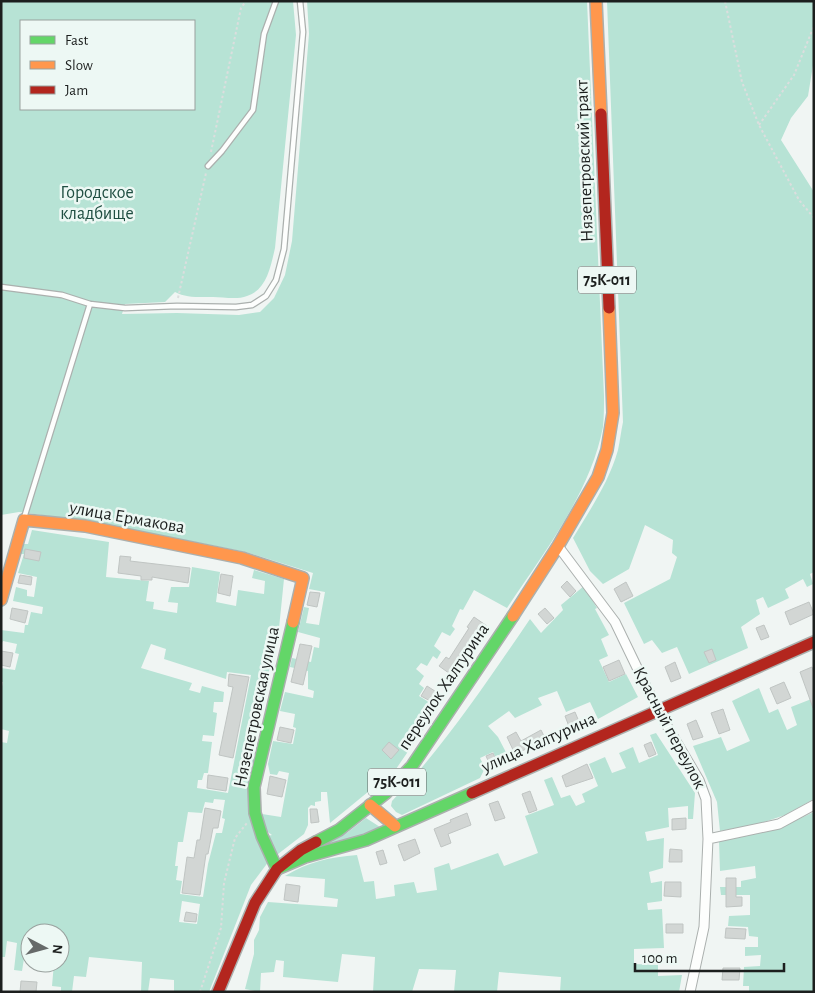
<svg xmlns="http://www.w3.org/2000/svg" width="815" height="993" font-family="'Alegreya Sans',sans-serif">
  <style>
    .green { fill: #b7e3d5; fill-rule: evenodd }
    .building { fill: #d2d6d4; stroke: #c0c5c3 }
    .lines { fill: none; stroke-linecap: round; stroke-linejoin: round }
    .lane-casing { stroke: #abb0ae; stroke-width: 7 }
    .street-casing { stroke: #abb0ae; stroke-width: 11 }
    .fast-casing { stroke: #abb0ae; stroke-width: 14 }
    .slow-casing { stroke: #abb0ae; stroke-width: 14 }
    .jam-casing { stroke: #abb0ae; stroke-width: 14 }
    .path { stroke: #dcdede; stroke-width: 2; stroke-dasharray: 2.5 2.5; stroke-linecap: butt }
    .lane { stroke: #fdfefd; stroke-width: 4.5 }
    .street { stroke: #fdfefd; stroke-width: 9 }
    .fast { stroke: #63d668; stroke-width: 11 }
    .slow { stroke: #ff974d; stroke-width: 11 }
    .jam { stroke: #b3261e; stroke-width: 11 }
    .labels { text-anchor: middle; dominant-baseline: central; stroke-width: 5; stroke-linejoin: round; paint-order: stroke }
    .shield { fill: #edf8f4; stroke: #5b605e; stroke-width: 1 }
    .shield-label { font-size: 16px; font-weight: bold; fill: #1c1f1e }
    .street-label { font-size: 18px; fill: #1c1f1e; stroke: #edf8f4 }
    .park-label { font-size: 18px; fill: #204f42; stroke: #edf8f4 }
  </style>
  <rect width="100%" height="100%" fill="#f0f5f3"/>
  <path class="green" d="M1,1H293L296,35L275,248C271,265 267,290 247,296C237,300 223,297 213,297C199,297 186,298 175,292L165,302L125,304L122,314L177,313L239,315L260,312L274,298L285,275L292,241L309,34L307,1H587L604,396C604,406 604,417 603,427C590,494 544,552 507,608L474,590L463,610L460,609L452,626L455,629L450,636L442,632L434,646L441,652L437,659L433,656L427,666L421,663L416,669L424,676L419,684L424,688L419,696L432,704L439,695L444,699L396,769L330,823L327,792H321V801L315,802V806L311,805L308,808V825L304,834L269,861L251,885L209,992L174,991V980L150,978L148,992H141L142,962L89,957L86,977L74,976L72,992H61V987L52,986L54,963H60V933H30V946H26L22,971L14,970L17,943L7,941L5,957H1V742L7,743L9,731L1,729V691L3,682H1V668L15,670L19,654L15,653L17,644L3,641L1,644V630L24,633L25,625H28L31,612L42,614L43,607L13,601L16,587L27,590V596L34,597L37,577L18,573L24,554H20L23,544H28L32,530L109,542L106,577L149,581L146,601L154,602L153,609L177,613L178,603L168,602L171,587H189L192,567L220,572L216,602L236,606L238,590L264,594L265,581L252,578L254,570L284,579L278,638L262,696L253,764L248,786L249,811L252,823L259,838L272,835L265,830L262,814L281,817L289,773L279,771L277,775L270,774L268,764L273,741L293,744L296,728L293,727L295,714L280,711L285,692L313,698L314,691L308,689V671L290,667L292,658L311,662L314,647L319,648L320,638L298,632L304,607L309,608L306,623L319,625L325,592L309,589L313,573L246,552L95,522L19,512L1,515ZM21,21H194V109H21ZM151,644L166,649L164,659L226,679L227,672L251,675L228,793L197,788L198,780H202L204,773H208L212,742L202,741L203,735L214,736L217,713L213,712L214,702H223L224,692L202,686L200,693L189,690L192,683L141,668ZM214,799L225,800L222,818L225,819L222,833H216L208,864L203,897L180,894L182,881L176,880L178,866H175L178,842H183L188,812L202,813L205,802L213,803ZM182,901L200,904L197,924L179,922Z
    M607,1H814V59L808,96L791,118L781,140L814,192V572L810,574L813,584L807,587L803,579L785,589L789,598L768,608L763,597L756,600L760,614L741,627L748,648L689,674L677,647L662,653L652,640L644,644L624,603L670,579L677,557L672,553L673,540L645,525L629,569L603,584L590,571L573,538C590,510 609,482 618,450C620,441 621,431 623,422Z
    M584,586L597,608L595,609L609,635L601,639L608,656L599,660L609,682L626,674L638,697L598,719L590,702L566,712L557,691L538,698L542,705L515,718L509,711L488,726L498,737L510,760L500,766L493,752L480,758L485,768L480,778L402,815L396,812L391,806L392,801C445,745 487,682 530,619L541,633L563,610L561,605Z
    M759,688L769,713L778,709L787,730L797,725L791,707L814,698V799L785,815L758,824L720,831L717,802L693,746L721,737L727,751L750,741L732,701Z
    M656,733L695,793L693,819H688V806L668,808L669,827L645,832L647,841L664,838L663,868L649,872L651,883L662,881V901L647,903L648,910L662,909L664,948L634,949V964L658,965V976L682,975L679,992H560L561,977L499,972L497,992H454L456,970L419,969L412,992H373L375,957L342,954L338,982L283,977L284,961L276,960L274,972L261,973L260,992L245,989L254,954V940L259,930L260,917L268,902L337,907L338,899L324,897L325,879L285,876C308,862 330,857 357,855L364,882L374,881L376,899L395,896L394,885L414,882L417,893L437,890L434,868L449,863L451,870L498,853L504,866L538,853L525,816L554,805L544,780L552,777L561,798L570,795L576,806L585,802L582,794L598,786L589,764L605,757L612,773L626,768L619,753L633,747L639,763L658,755L650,735Z
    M814,812V992H749V986H743L744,967L760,966L761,955L745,956V947H758V937L749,936L748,927L728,926L729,916L750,915V895H721L720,887H741V881L756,878L755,866L720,871L719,841L779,828Z
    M366,818L380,827L355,838L321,848L319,845L348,832Z"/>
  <path class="building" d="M25,549L41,552L39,561L24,558Z
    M120,556L131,557L130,561L190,568L188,583L152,577V580H141V576L118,573Z
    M221,574L233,576L230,596L218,593Z
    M20,575L32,577L31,585L18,583Z
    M567,581L576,591L570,597L561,587Z
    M626,582L633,596L621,602L614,589Z
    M310,592L320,593L317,607L307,605Z
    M809,602L814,614L790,625L785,612Z
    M12,608L28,611L25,623L10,619Z
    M545,608L554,618L547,624L538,614Z
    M474,617L487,626L480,636L478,635L458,665L460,667L453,676L439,666L446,657L449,659L469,628L467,627Z
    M764,625L769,637L761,640L756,628Z
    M300,644L312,646L303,685L291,682Z
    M712,649L716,660L709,663L704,652Z
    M1,651L13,653L10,667L1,665Z
    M619,660L625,674L609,681L603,667Z
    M675,662L681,678L671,682L665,667Z
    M812,667L814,673L813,708L800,672Z
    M229,674L249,677L233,758L219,755L233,687L228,686Z
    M784,682L791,698L777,704L770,688Z
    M427,686L438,693L432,702L421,696Z
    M723,709L730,730L719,734L711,713Z
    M575,712L580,724L570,729L565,716Z
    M696,720L703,737L693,740L687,724Z
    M280,727L294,730L291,743L277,740Z
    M541,730L546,740L515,754L507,737L516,732L521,741Z
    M389,742L399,750L391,759L382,750Z
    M651,742L656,754L649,757L644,745Z
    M493,753L497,762L490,765L486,756Z
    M587,764L593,778L566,787L562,776Z
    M208,775L228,778L226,791L207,788Z
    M270,776L286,780L282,797L267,794Z
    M530,791L537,810L529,813L522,794Z
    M498,801L505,818L495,821L489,804Z
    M205,808L221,811L218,828H213L208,854H206L200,895L182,893L187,857L194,858L197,840H200Z
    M310,809H317L319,822L311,823Z
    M467,813L471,825L448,834L451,843L441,847L434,829L451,822L450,820Z
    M686,818V829L672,830V819Z
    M415,839L420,853L404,861L398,845Z
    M670,849L682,850V862H669Z
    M383,850L387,863L380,865L376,852Z
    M726,878H736V897H742V906L726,907Z
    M665,882H681V897L664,896Z
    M286,884L300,886L298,902L284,900Z
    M186,912L197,914L196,922L184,921Z
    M666,924H683V933H666Z
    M726,928L746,929L745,939L725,938Z
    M723,968H740L739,980H722Z
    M21,981L37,982L36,992H20Z"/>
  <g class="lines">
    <g class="lane-casing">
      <path id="lane" d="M208,166L222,151L253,110L264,34L276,1
        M1,287L62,295L90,304L125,308L177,306L236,307L252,305L266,296L276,280L284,249L303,32L300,1
        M24,518L90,304"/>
    </g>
    <g class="street-casing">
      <path id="street" d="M558,546L615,622L657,709L699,780L706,799L708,839L704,927L690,992
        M708,839L779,824L814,805"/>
    </g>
    <g class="fast-casing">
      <path id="fast" d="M293,622L254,787L255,813L262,836L277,869L305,857L366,840L472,793
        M316,842L339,830L386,793L412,766L513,616"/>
    </g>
    <g class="slow-casing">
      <path id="slow" d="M596,1L601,114
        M1,600L24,520L85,526L242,558L303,578L293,622
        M513,616L558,546L598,477L607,450L613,413L609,308
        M370,805L395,826"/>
    </g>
    <g class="jam-casing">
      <path id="jam" d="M601,114L609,308
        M472,793L814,642
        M218,992L255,903L277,869L301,850L316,842"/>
    </g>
    <path class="path" d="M725,1L742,82L759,125L799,200L814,218
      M759,125L794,75L814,26
      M211,152L241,8L246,1
      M178,298L206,173
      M200,992L221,928L224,883L235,838L247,823"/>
    <use href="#lane" class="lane"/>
    <use href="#street" class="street"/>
    <use href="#fast" class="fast"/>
    <use href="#slow" class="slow"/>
    <use href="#jam" class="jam"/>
  </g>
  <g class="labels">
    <g class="shield">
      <rect x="578" y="266.5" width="58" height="27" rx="4"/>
      <rect x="368" y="768.5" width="58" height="27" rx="4"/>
    </g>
    <g class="shield-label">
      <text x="607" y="280">75К-011</text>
      <text x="397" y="782">75К-011</text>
    </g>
    <g class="street-label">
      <text transform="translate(585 161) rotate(-92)">Нязепетровский тракт</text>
      <text transform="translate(127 518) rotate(10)">улица Ермакова</text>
      <text transform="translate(444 687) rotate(-56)">переулок Халтурина</text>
      <text transform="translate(257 707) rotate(-78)">Нязепетровская улица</text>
      <text transform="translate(669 728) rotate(62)">Красный переулок</text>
      <text transform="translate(539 743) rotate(-24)">улица Халтурина</text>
    </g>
    <g class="park-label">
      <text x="97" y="193">Городское<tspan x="97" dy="21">кладбище</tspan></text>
    </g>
  </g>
  <rect width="815" height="993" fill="none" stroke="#1c1f1e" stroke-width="5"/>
  <rect x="20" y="20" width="175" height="90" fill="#edf8f4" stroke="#99a19e"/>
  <rect x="30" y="36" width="25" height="8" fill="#63d668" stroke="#99a19e"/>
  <text x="65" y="45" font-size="15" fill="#1c1f1e">Fast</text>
  <rect x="30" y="61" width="25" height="8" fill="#ff974d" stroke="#99a19e"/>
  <text x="65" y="70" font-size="15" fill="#1c1f1e">Slow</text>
  <rect x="30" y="86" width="25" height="8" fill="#b3261e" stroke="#99a19e"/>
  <text x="65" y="95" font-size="15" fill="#1c1f1e">Jam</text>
  <g transform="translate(45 948) rotate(96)"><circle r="24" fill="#edf8f4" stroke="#99a19e"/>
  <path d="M0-4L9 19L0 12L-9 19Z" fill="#666a69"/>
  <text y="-8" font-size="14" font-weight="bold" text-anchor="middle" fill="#1c1f1e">N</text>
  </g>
  <path d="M635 963v8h149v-8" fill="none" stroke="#1c1f1e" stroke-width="2.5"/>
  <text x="642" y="963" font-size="15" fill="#1c1f1e" stroke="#edf8f4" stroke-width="4" paint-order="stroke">100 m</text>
</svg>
